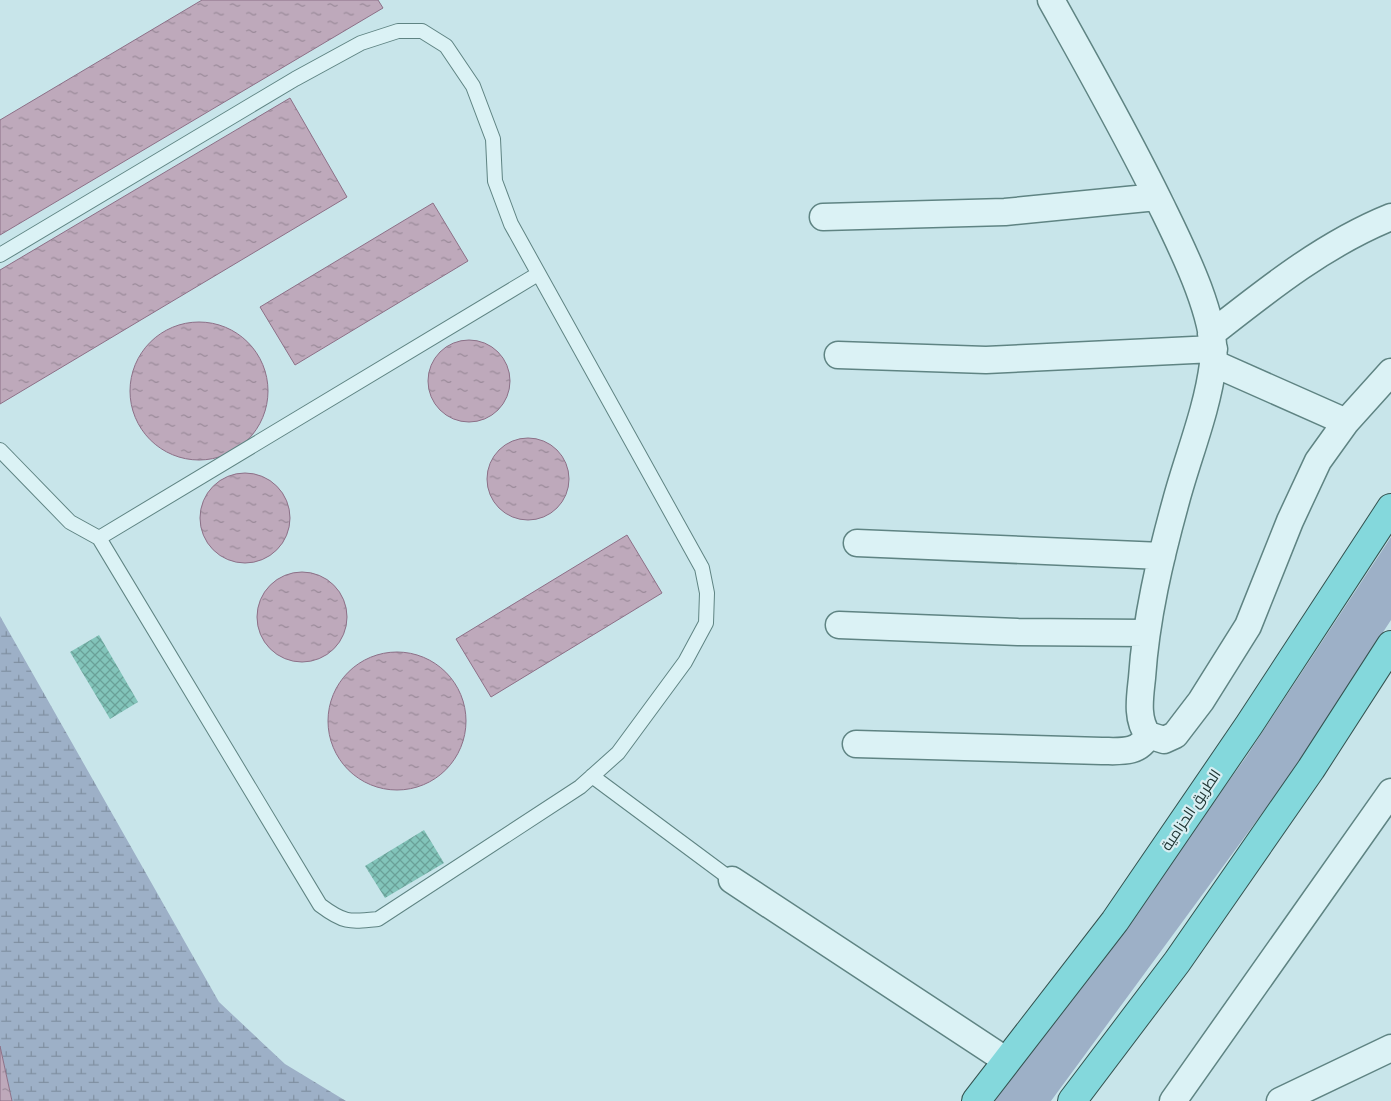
<svg xmlns="http://www.w3.org/2000/svg" width="1391" height="1101" font-family="'Crimson Pro',Cairo,serif">
  <style>
    .green { fill: #9db0c7 }
    .wetland { fill: url(#wetland-marsh) }
    .water { fill: url(#water-ripples); stroke: #8c7087 }
    .building { fill: url(#building-cross-hatch) }
    .lines { fill: none; stroke-linecap: round; stroke-linejoin: round }
    .service-casing { stroke: #5f8483; stroke-width: 16 }
    .minor-casing { stroke: #5f8483; stroke-width: 29 }
    .trunk-casing { stroke: #33524f; stroke-width: 30 }
    .service { stroke: #dbf2f5; stroke-width: 14 }
    .minor { stroke: #dbf2f5; stroke-width: 26 }
    .trunk { stroke: #84d8dc; stroke-width: 28 }
    .labels { text-anchor: middle; dominant-baseline: central; stroke-width: 4.5; stroke-linejoin: round; paint-order: stroke }
    .street-label { font-size: 15px; fill: #213634; stroke: #d7eef2 }
  </style>
  <defs>
    <pattern id="wetland-marsh" width="20" height="14" patternUnits="userSpaceOnUse" patternTransform="scale(1.25)"><rect width="20" height="14" fill="#9db0c7"/><path d="M1 5h8M5 5V1M11 12h8M15 12V8" fill="none" stroke="#8090a2"/></pattern>
    <pattern id="water-ripples" width="26" height="14" patternUnits="userSpaceOnUse" patternTransform="scale(1.25)"><rect width="26" height="14" fill="#bea9bb"/><path d="M2 4q2-2 4 0t4 0M15 11q2-2 4 0t4 0" fill="none" stroke="#9a8a99"/></pattern>
    <pattern id="building-cross-hatch" width="8" height="8" patternUnits="userSpaceOnUse" patternTransform="scale(1.25)"><rect width="8" height="8" fill="#82c4ba"/><path d="M0 0l8 8M0 8l8-8" fill="none" stroke="#6aa098"/></pattern>
  </defs>
  <rect width="100%" height="100%" fill="#c8e5ea"/>
  <path class="green" d="M1391,537V620L1285,782L1051,1101H994L1109,949L1246,757Z"/>
  <path class="wetland" d="M0,616L219,1002L285,1064L346,1101H12L0,1046Z"/>
  <path class="water" d="M202,0H378L383,8L0,235V120Z
    M290,98L347,197L0,404V270Z
    M433,203L468,261L295,365L260,307Z
    M130 391a69 69 0 1 1 138 0a69 69 0 1 1-138 0Z
    M428 381a41 41 0 1 1 82 0a41 41 0 1 1-82 0Z
    M487 479a41 41 0 1 1 82 0a41 41 0 1 1-82 0Z
    M200 518a45 45 0 1 1 90 0a45 45 0 1 1-90 0Z
    M627,535L662,593L491,697L456,639Z
    M257 617a45 45 0 1 1 90 0a45 45 0 1 1-90 0Z
    M328 721a69 69 0 1 1 138 0a69 69 0 1 1-138 0Z
    M0,1046L12,1101H0Z"/>
  <path class="building" d="M99,635L138,702L110,719L70,652Z
    M424,830L444,863L385,898L365,866Z"/>
  <g class="lines">
    <g class="service-casing">
      <path id="service" d="M0,255L295,79L361,43L398,31H422L446,46L473,86L493,139L495,181L511,224L702,568L707,593L706,623L685,662L618,753L580,787L378,919C349,922 344,923 320,905L99,538L70,522L0,450
        M99,538L538,274
        M592,776L732,880"/>
    </g>
    <g class="minor-casing">
      <path id="minor" d="M1051,0C1089,68 1127,135 1161,205C1180,244 1219,320 1213,364C1207,411 1188,456 1176,501C1160,559 1146,618 1142,678C1140,697 1136,719 1148,735L1164,740L1175,735L1201,701L1248,626L1290,521L1318,461L1346,422L1391,372
        M823,217L1005,212L1157,197
        M1211,334C1267,290 1324,244 1391,217
        M838,355L986,360L1214,349
        M1213,363L1346,422
        M857,543L1162,556
        M839,625L1018,632L1145,633
        M856,744L1102,751C1120,751 1139,754 1148,735
        M732,880L1007,1061
        M1173,1101L1391,792
        M1280,1101L1391,1048"/>
    </g>
    <g class="trunk-casing">
      <path id="trunk" d="M976,1101L1115,921L1249,725L1391,508
        M1072,1101L1177,962L1311,769L1391,645"/>
    </g>
    <use href="#service" class="service"/>
    <use href="#minor" class="minor"/>
    <use href="#trunk" class="trunk"/>
  </g>
  <g class="labels">
    <g class="street-label">
      <text transform="translate(1191 810) rotate(-56)">الطريق الحزامية</text>
    </g>
  </g>
</svg>
